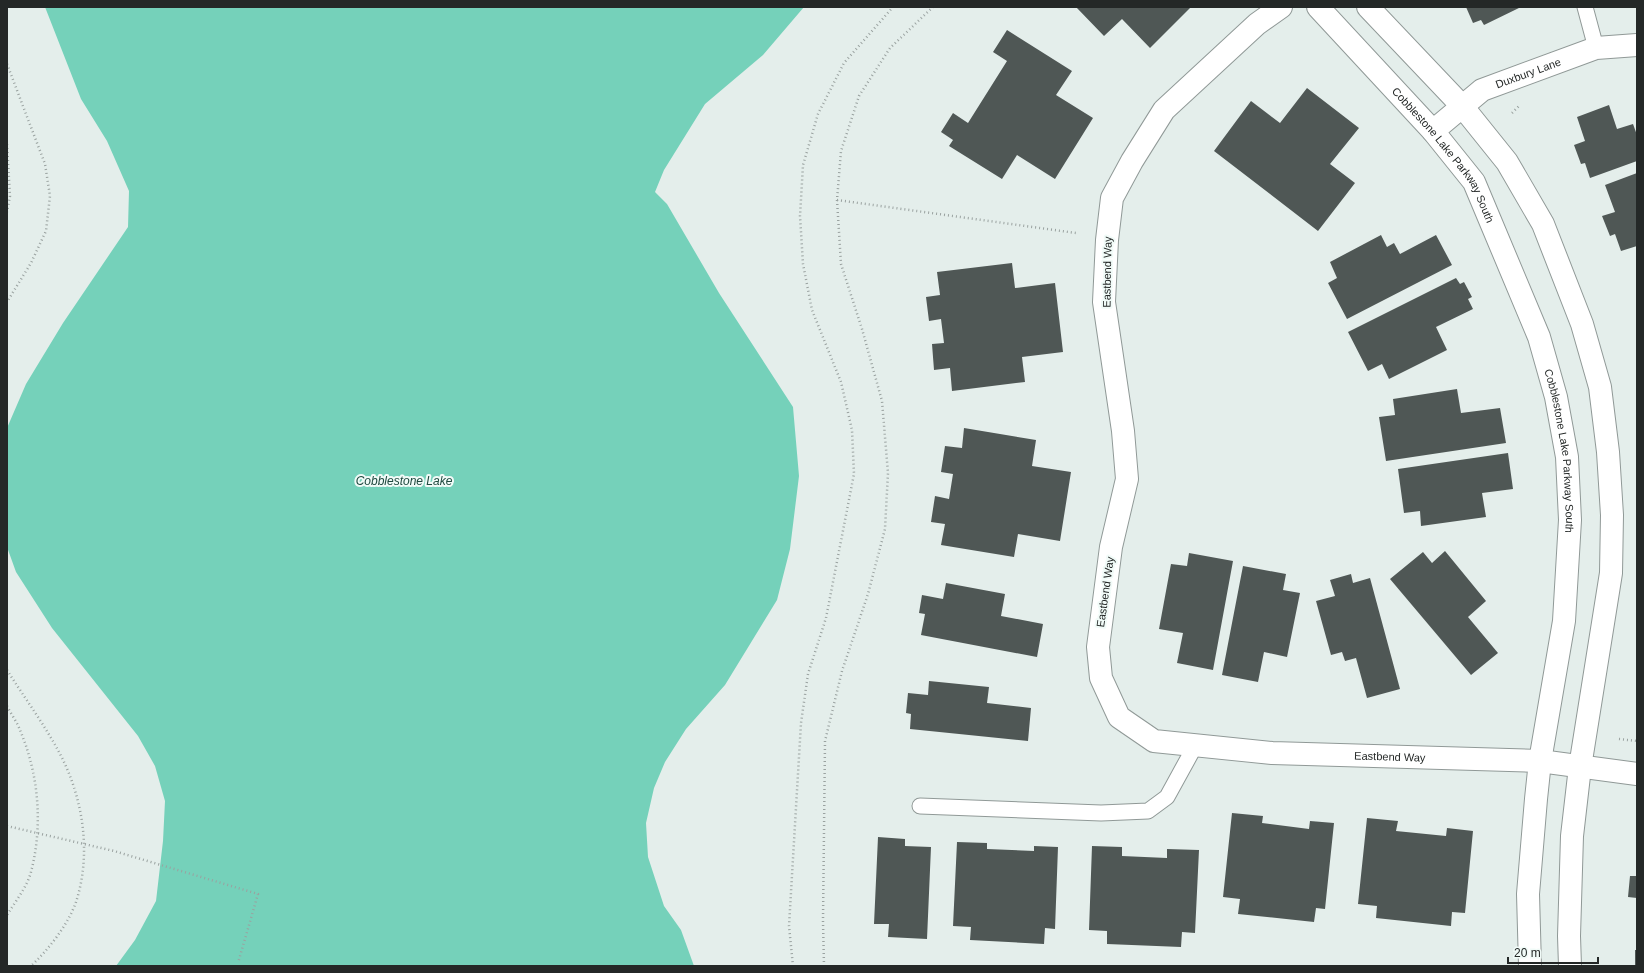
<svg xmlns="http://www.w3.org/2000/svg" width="1644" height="973" font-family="Helvetica,sans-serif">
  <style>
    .water { fill: #75d1ba }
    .building { fill: #4f5755 }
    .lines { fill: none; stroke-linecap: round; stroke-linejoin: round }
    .lane-casing { stroke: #909997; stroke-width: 17 }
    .street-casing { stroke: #909997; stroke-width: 24 }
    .path { stroke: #9aa2a0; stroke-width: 2.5; stroke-dasharray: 1 3; stroke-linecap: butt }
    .lane { stroke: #fff; stroke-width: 15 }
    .street { stroke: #fff; stroke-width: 22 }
    .labels { text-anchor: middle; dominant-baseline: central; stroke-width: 4; stroke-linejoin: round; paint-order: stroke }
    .street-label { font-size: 11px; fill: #242827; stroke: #f1fbf8 }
    .water-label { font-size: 12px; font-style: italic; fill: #1f493f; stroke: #f1fbf8 }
  </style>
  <rect width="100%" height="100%" fill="#e4eeeb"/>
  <path class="water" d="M45,7H804L763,55L705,104L664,170L655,192L667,204L719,293L793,407L799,476L790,549L777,600L725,685L686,729L665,762L654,788L646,823L648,857L664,906L681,930L694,966H116L135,940L156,901L163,841L165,801L155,766L138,736L52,628L16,572L7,547V428L26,384L63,323L128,227L129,191L107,141L81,99Z"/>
  <path class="building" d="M1076,7H1191L1150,48L1122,19L1104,36Z
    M1466,7H1521L1484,25L1481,20L1473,23Z
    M1007,30L1072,71L1056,95L1093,118L1055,179L1017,155L1002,179L949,146L953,140L941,132L953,113L968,123L1007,61L993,52Z
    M1307,88L1359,128L1330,164L1355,183L1318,231L1214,151L1251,101L1280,123Z
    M1609,105L1617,129L1633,124L1637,135V161L1590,178L1585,163L1581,164L1574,145L1585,141L1577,117Z
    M1637,173V246L1621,251L1615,234L1610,236L1602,216L1615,212L1605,185Z
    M1381,235L1387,247L1394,243L1400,254L1436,235L1452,265L1347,319L1328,283L1337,278L1330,262Z
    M1012,263L1015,288L1055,283L1063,352L1022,357L1025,382L952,391L950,368L934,370L932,344L944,343L941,319L929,321L926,297L940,295L937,272Z
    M1456,278L1460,284L1464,282L1472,297L1468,299L1473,309L1436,327L1447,350L1389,379L1382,364L1368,371L1348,332Z
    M1457,389L1461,413L1500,408L1506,443L1386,461L1379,417L1395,415L1393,399Z
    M964,428L1036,440L1032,466L1071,472L1060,541L1018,534L1014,557L941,545L945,524L931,522L935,496L949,499L953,474L941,472L945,446L962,448Z
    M1508,453L1513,489L1482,493L1486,517L1421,526L1420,511L1404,513L1398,469Z
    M1445,551L1486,601L1468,617L1498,653L1471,675L1390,579L1423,552L1432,563Z
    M1189,553L1233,561L1213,670L1177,663L1183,633L1159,629L1171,564L1187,566Z
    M1243,566L1286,574L1283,590L1300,593L1287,657L1264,652L1258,682L1222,675Z
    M1351,574L1353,583L1370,578L1400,689L1367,698L1356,658L1345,661L1342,652L1331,655L1316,601L1335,596L1330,580Z
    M946,583L1005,594L1001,616L1043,624L1037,657L921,635L925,614L919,613L922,595L943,599Z
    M929,681L989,687L987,703L1031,708L1028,741L910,729L911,714L906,713L908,693L928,695Z
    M1232,813L1263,816L1262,823L1309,829L1310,821L1334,823L1325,909L1316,908L1314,922L1238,914L1240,899L1223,897Z
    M1367,818L1398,821L1396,831L1446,836L1447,828L1473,831L1465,913L1452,912L1451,926L1376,918L1377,906L1358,904Z
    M878,837L905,839V846L931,847L927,939L888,937L889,924H874Z
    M957,842L987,843V849L1034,851V846L1058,847L1055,929L1045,928L1044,944L970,940L971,927L953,926Z
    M1092,846L1122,847V856L1167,858V849L1199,850L1195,933L1182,932L1181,947L1107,944V931L1089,930Z
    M1630,876H1637V898L1628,897Z
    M1635,950H1637V966H1635Z"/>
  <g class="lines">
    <g class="lane-casing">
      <path id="lane" d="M1585,7L1596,48
        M920,806L1101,813L1148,811L1167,797L1195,746"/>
    </g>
    <g class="street-casing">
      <g id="street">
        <path id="s1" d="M1281,7L1257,24L1164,110L1132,161L1112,198L1107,240L1104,302L1123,431L1127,479L1111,547L1098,647L1101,678L1119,717L1154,741L1272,753L1540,761L1637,774"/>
        <path id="s2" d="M1318,7L1433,131L1474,182L1539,337L1556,397L1567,457L1570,520L1564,621L1540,761L1536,799L1528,894L1530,966"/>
        <path d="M1368,7L1462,106L1507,162L1543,224L1582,324L1600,387L1608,452L1612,515L1611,573L1580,767L1572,836L1569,936L1570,966"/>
        <path id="s3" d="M1433,131L1482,90L1596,48L1637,45"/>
      </g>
    </g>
    <path class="path" d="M7,64L45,164L50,196L46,231L31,263L7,302
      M1512,113L1519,106
      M7,144L10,196L7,212
      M837,200L1076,233
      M7,670C24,697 44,724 59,752C83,797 92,853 76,902C68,925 48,950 31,966
      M7,706C11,714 17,722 20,730C39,775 43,826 31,872C27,887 15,902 7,915
      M1619,739L1637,741
      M7,826L114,851L258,894L238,963
      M793,966L789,926L801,723L808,674L826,618L854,474L852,430L841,382L812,310L803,264L800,216L803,165L818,114L844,63L893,7
      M824,966L823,921L825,741L842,671L868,594L885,529L888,473L882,401L862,329L841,264L837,200L841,151L859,96L890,48L933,7"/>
    <use href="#lane" class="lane"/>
    <use href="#street" class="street"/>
  </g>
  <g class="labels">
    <g class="street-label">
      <text stroke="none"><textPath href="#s3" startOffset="113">Duxbury Lane</textPath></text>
      <text stroke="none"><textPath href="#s2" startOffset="195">Cobblestone Lake Parkway South</textPath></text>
      <text transform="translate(1107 272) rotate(-89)">Eastbend Way</text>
      <text stroke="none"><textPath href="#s2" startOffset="519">Cobblestone Lake Parkway South</textPath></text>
      <text transform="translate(1105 592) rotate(-82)">Eastbend Way</text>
      <text stroke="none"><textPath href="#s1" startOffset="1065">Eastbend Way</textPath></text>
    </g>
    <g class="water-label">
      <text x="404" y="481">Cobblestone Lake</text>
    </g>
  </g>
  <rect width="1644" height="973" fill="none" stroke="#242827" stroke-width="16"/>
  <path d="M1508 957v6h90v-6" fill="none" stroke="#242827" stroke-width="2"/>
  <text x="1514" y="957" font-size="12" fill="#242827" stroke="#f1fbf8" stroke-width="3" paint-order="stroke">20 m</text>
</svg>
